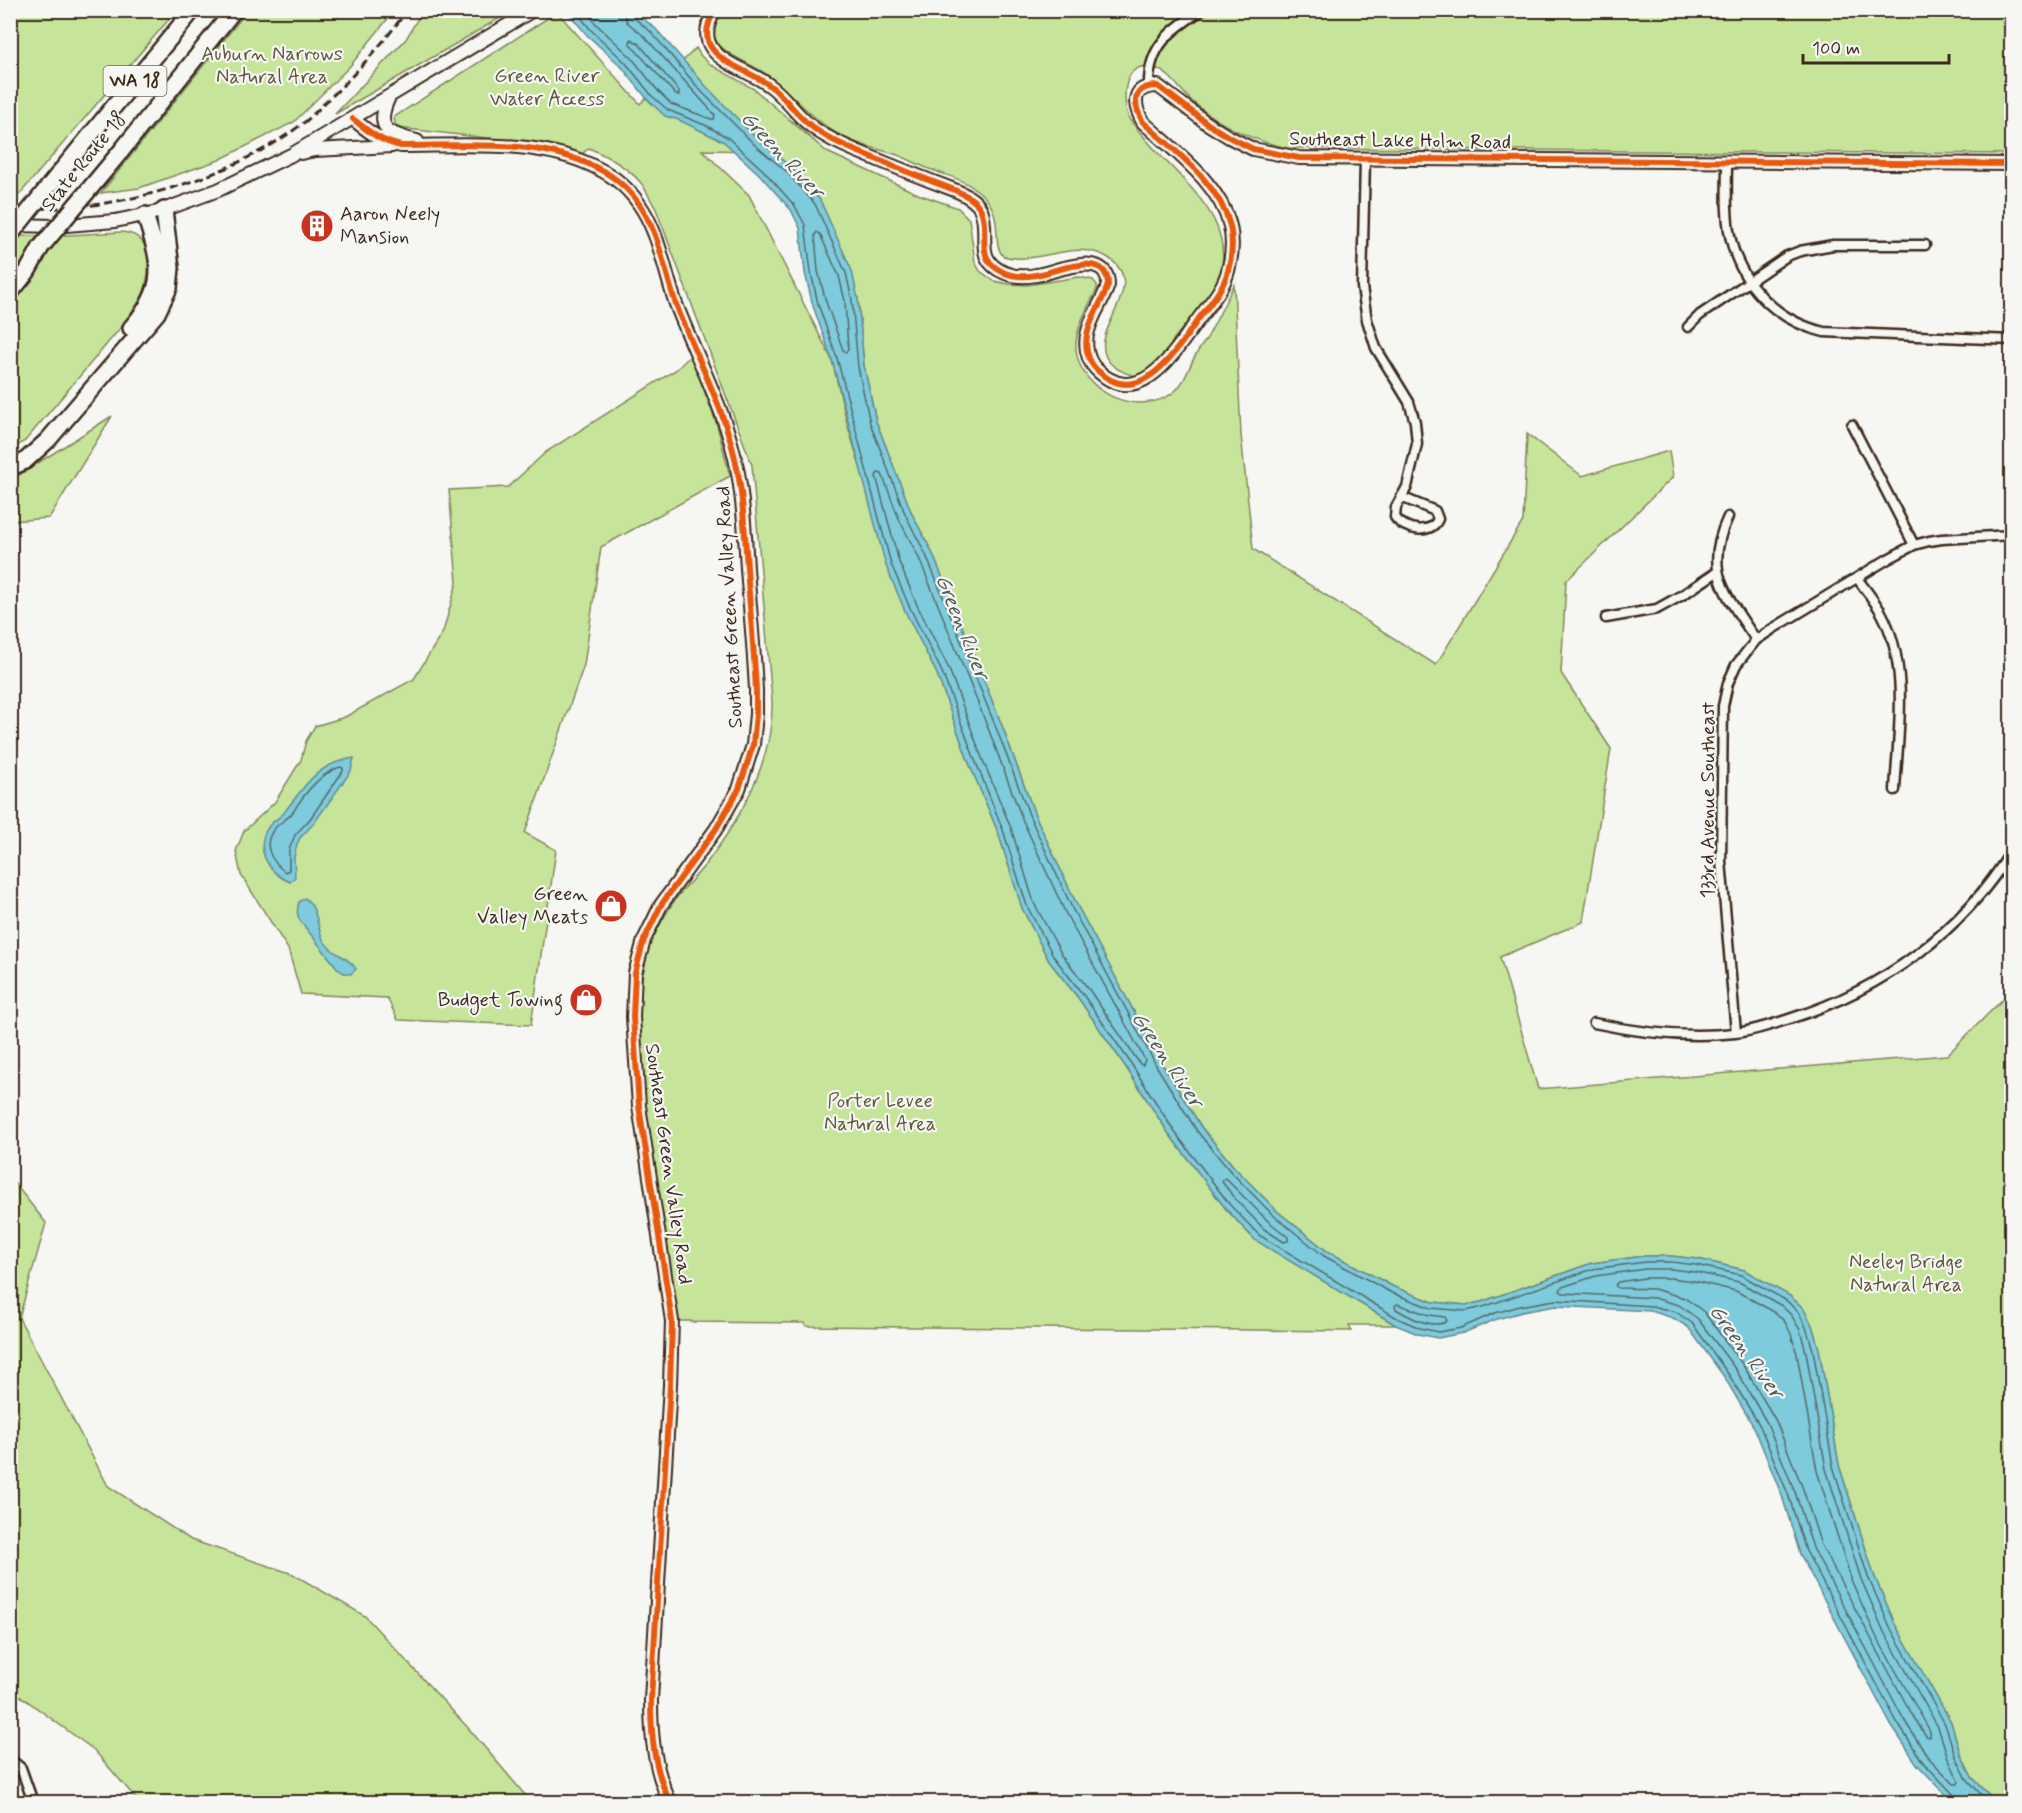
<svg xmlns="http://www.w3.org/2000/svg" width="2022" height="1813" font-family="Mynerve,sans-serif">
  <style>
    .green { fill: #c7e49b; stroke: #81875c; stroke-width: 1.5 }
    .water { fill: #7dcbdc; stroke: #638b90; stroke-width: 1.5 }
    .lines { fill: none; stroke-linecap: round; stroke-linejoin: round }
    .shore { stroke: #556a6a; stroke-width: 1.5 }
    .street-casing { stroke: #3b2a1e; stroke-width: 13 }
    .secondary-casing { stroke: #3b2a1e; stroke-width: 16 }
    .highway-casing { stroke: #3b2a1e; stroke-width: 20 }
    .street { stroke: #f6f6f2; stroke-width: 8 }
    .secondary { stroke: #f6f6f2; stroke-width: 12 }
    .highway { stroke: #f6f6f2; stroke-width: 15 }
    .rail { stroke: #3b2a1e; stroke-width: 3; stroke-dasharray: 9 4.5; stroke-linecap: butt }
    .highway-bridge-casing { stroke: #3b2a1e; stroke-width: 20; stroke-linecap: butt }
    .highway-bridge { stroke: #f6f6f2; stroke-width: 15 }
    .cycleway-casing { stroke: #f6f6f2; stroke-width: 10 }
    .cycleway { stroke: #e8590c; stroke-width: 6 }
    .labels { text-anchor: middle; dominant-baseline: central; stroke-width: 4.5; stroke-linejoin: round; paint-order: stroke }
    .shield { fill: #f6f6f2; stroke: #73675e; stroke-width: 1.5 }
    .shield-label { font-size: 18px; font-weight: bold; fill: #3b2a1e }
    .park-label { font-size: 20px; fill: #5e583d; stroke: #f6f6f2 }
    .street-label { font-size: 20px; fill: #3b2a1e; stroke: #f6f6f2 }
    .poi-label { font-size: 20px; fill: #3b2a1e; stroke: #f6f6f2; text-anchor: end }
    .water-label { font-size: 21px; font-style: italic; fill: #4f5a57; stroke: #f6f6f2 }
  </style>
  <rect width="100%" height="100%" fill="#f6f6f2"/>
  <filter id="ink" filterUnits="userSpaceOnUse"><feTurbulence type="fractalNoise" baseFrequency=".0167" numOctaves="2"/><feDisplacementMap in="SourceGraphic" scale="12" xChannelSelector="R" yChannelSelector="G"/><feConvolveMatrix kernelMatrix="1 2 1 2 8 2 1 2 1" color-interpolation-filters="sRGB"/></filter>
  <g filter="url(#ink)">
    <path class="green" d="M11,10L176,11L19,195L10,194Z
      M725,10L2011,11V154L1287,148C1252,140 1220,126 1193,102C1181,92 1171,73 1155,68C1123,58 1121,98 1129,119C1140,132 1151,146 1163,158C1198,195 1238,229 1217,286L1173,340L1165,360L1144,377C1132,376 1121,373 1111,364C1081,333 1155,287 1107,257C1075,238 1037,266 1003,256C990,242 1007,213 978,191C963,179 946,175 929,169C916,164 904,156 891,153C874,148 858,145 843,137C812,121 793,93 766,74C744,58 689,45 725,10Z
      M247,11H394L350,66L294,122L219,160L139,188L101,193Z
      M422,11H512L335,114L406,39Z
      M557,12L640,104L696,48L701,56L711,65L754,89L827,152L918,194L958,208L969,219L975,262L980,271L994,281L1009,284L1027,285L1079,277L1093,280L1097,285V289C1088,307 1075,328 1076,349C1080,393 1139,419 1174,392C1186,382 1189,365 1197,353C1200,347 1204,343 1207,338C1217,320 1225,302 1234,285L1241,435L1253,549L1436,665L1523,521L1527,434L1582,476L1669,451L1673,477L1566,581L1561,673L1611,749L1583,922L1500,957L1538,1089L1947,1055L2011,991V1802H1996L1972,1777L1960,1753L1951,1722L1896,1626L1874,1575L1839,1465L1819,1349L1812,1325L1803,1308L1790,1296L1744,1270L1698,1259L1671,1256H1644L1592,1263L1481,1302L1466,1305L1433,1302L1394,1287L1327,1251L1277,1211L1235,1168L1202,1128L1162,1064L1078,907L1035,815L1001,723L932,552L912,514L876,421L864,366L858,299L771,151L702,150L749,195L832,360L848,427L905,611L937,674L969,763L998,832L1022,908L1049,961L1079,999L1125,1066L1169,1134L1226,1209L1250,1235L1264,1245L1396,1325H1349L1352,1331L806,1326L805,1323L691,1322V1321H677L664,1224L643,1099L638,1025L639,992L646,960L645,951C656,935 663,916 675,900C685,886 698,875 708,861C742,816 774,758 772,701L752,465L656,209C651,201 647,191 641,183C628,167 607,156 589,148L581,155L533,143L398,128L395,124L394,117Z
      M122,232C160,235 149,283 138,307L25,441L11,450L10,307L42,265H11V236H51Z
      M691,355L717,425L730,476L601,547L584,665L525,833L556,850L531,1025L398,1020L387,998L301,994L288,949L241,875L236,851L244,831L275,802L301,760L306,741L315,726L345,717L414,679L443,632L457,582L449,490L508,487L546,452L677,369Z
      M112,416L49,518L11,521V478L16,477Z
      M11,1179L46,1223L19,1318L108,1486L191,1540L293,1574L365,1616L470,1730L531,1802H139L94,1750L11,1689Z"/>
    <path class="water" d="M567,11H634L655,28L706,86L760,142L790,166L820,200L852,271L858,299L864,366L876,421L912,514L932,552L1001,723L1035,815L1078,907L1162,1064L1202,1128L1235,1168L1277,1211L1327,1251L1394,1287L1433,1302L1466,1305L1481,1302L1592,1263L1644,1256H1671L1698,1259L1744,1270L1790,1296L1803,1308L1812,1325L1819,1349L1839,1465L1874,1575L1896,1626L1951,1722L1960,1753L1972,1777L1996,1802H1953L1917,1764L1891,1725L1800,1554L1782,1496L1755,1429L1725,1378L1688,1327L1673,1318L1651,1311L1555,1306L1522,1312L1497,1319L1463,1333L1438,1338L1418,1334L1396,1325L1255,1240L1226,1209L1169,1134L1125,1066L1079,999L1049,961L1022,908L998,832L969,763L937,674L905,611L886,566L832,360L813,306L805,273L800,228L791,210L759,174L724,142L679,120L665,116L648,100L621,66L587,35Z
      M354,758L351,771L314,823L300,838L297,844L294,857L295,877L290,882C268,873 253,848 269,826C274,819 282,817 286,810C306,784 318,763 354,758Z
      M305,898C319,909 316,927 324,941C332,955 349,956 356,969L351,974L344,973L338,969L301,922C296,915 297,910 299,902Z"/>
    <g class="lines">
      <path class="shore" d="M575,10L591,30L625,62L652,96L668,110L707,126L727,137L763,170L795,206L805,225L811,272L818,304L837,358L891,564L910,608L942,672L975,760L1003,830L1027,906L1054,957L1084,996L1130,1062L1174,1131L1230,1205L1259,1235L1399,1319L1420,1328L1438,1332L1461,1328L1495,1313L1520,1306L1555,1300L1652,1306L1676,1312L1692,1323L1729,1375L1760,1426L1788,1494L1806,1551L1897,1722L1922,1761L1955,1796L1957,1802
        M585,10L597,25L631,57L658,91L671,104L711,119H714L715,115L645,37L627,22L623,10
        M631,10L633,17L651,32L701,91L756,146L786,171L815,204L846,273L852,300L858,367L870,423L906,516L926,555L995,725L1030,817L1073,910L1157,1067L1197,1131L1231,1172L1273,1215L1324,1256L1392,1293L1431,1308L1466,1311L1483,1307L1593,1269L1645,1262H1671L1696,1265L1741,1275L1787,1301L1798,1312L1806,1327L1813,1350L1833,1466L1868,1577L1891,1629L1945,1724L1955,1755L1967,1779L1988,1802
        M631,39L639,44L679,91V95H676L630,44Z
        M817,232L820,234L839,276L845,301L848,349L846,352L843,350L826,302L818,271L815,235Z
        M878,473L882,474L899,519L919,558L988,728L1023,821L1066,914L1145,1060L1143,1065L1140,1064L1090,991L1061,953L1034,903L1011,828L982,758L949,669L917,605L899,562L876,476Z
        M340,767L343,768V771L310,819L295,835L289,850V870L285,872C271,861 261,844 275,828C280,822 288,819 293,812C304,794 319,774 340,767Z
        M1225,1178L1268,1221L1288,1237V1241L1284,1242L1264,1229L1236,1200L1223,1183L1222,1180Z
        M1645,1269H1671L1695,1272L1739,1282L1782,1306L1792,1316L1800,1330L1806,1352L1826,1469L1861,1579L1884,1632L1938,1727L1948,1758L1959,1781L1958,1784H1954L1927,1756L1903,1718L1813,1548L1795,1492L1767,1423L1736,1370L1698,1319L1679,1305L1654,1298L1563,1293L1560,1291L1562,1287L1596,1276Z
        M1645,1278H1670L1694,1281L1736,1291L1776,1313L1785,1322L1791,1334L1797,1354L1817,1471L1852,1582L1876,1636L1930,1731V1737L1926,1736L1911,1713L1821,1545L1803,1489L1776,1421L1743,1365L1704,1312L1685,1298L1654,1289L1618,1288L1615,1285L1618,1282Z
        M1397,1304L1429,1315L1445,1317L1447,1321C1433,1330 1409,1317 1396,1309L1395,1306Z"/>
      <g class="street-casing">
        <path id="street" d="M1149,86C1148,46 1171,30 1202,10
          M1365,160L1362,287L1367,320L1376,348L1409,402L1415,422L1417,444L1407,487L1396,507L1395,517C1403,530 1431,536 1438,519L1435,511L1401,497
          M1727,162C1727,186 1725,212 1730,236C1740,284 1776,321 1824,332L2012,340
          M1688,327L1700,315L1787,256L1800,251L1833,245H1925
          M1852,425L1914,545
          M1728,517C1702,572 1727,595 1756,640
          M1857,578C1865,589 1874,600 1881,612C1910,665 1898,733 1895,790
          M1606,618L1657,609L1684,594L1717,572
          M1594,1023C1640,1033 1688,1038 1735,1033C1754,1031 1774,1024 1792,1018C1883,989 1962,932 2012,850
          M1736,1033L1721,861L1723,706L1728,683L1736,665L1756,640L1774,628L1888,559L1914,545L1929,541L1942,539L2012,535
          M10,1759L21,1768L33,1802"/>
      </g>
      <g class="secondary-casing">
        <path id="secondary" d="M715,10C687,57 740,64 769,85C785,96 795,114 811,126C824,137 843,145 859,152C890,165 920,177 952,189C962,193 976,199 981,210C991,235 972,259 1005,273C1015,277 1026,277 1036,275C1056,272 1108,248 1108,285C1103,301 1092,315 1088,331C1084,344 1087,360 1096,369C1139,412 1175,352 1197,321C1208,306 1223,290 1228,271C1232,257 1233,240 1230,226C1219,182 1174,151 1143,122C1132,103 1132,86 1158,86L1208,124L1229,137L1253,149L1299,158L2012,164
          M389,97C374,129 388,134 417,141
          M353,119C368,131 381,142 401,146C462,146 540,138 597,168C616,177 632,192 643,210C660,238 665,273 676,304C697,360 728,414 738,473C744,505 745,536 747,568C750,609 754,649 756,690V714L753,745L739,789L716,829L661,905L644,940L635,973L633,1017L639,1106L672,1321L670,1385L651,1700C651,1736 654,1770 670,1802
          M301,153L315,150L392,146
          M11,225L55,226L115,221L158,212L218,190L291,155L533,10"/>
      </g>
      <g class="highway-casing">
        <path id="highway" d="M122,150L234,10
          M61,171L193,10
          M10,293L27,272L41,247
          M131,328C168,285 161,265 145,215
          M10,468L25,461L48,440L157,313L169,288L171,268L164,210"/>
      </g>
      <use href="#street" class="street"/>
      <use href="#secondary" class="secondary"/>
      <use href="#highway" class="highway"/>
      <path class="rail" d="M10,207C104,216 228,181 302,124C312,117 320,107 329,99C357,72 384,43 407,10"/>
      <g class="highway-bridge-casing">
        <path id="highway-bridge" d="M10,235L61,171
          M41,247L122,150"/>
      </g>
      <use href="#highway-bridge" class="highway-bridge"/>
      <g class="cycleway-casing">
        <path id="cycleway" d="M715,10C687,57 740,64 769,85C785,96 795,114 811,126C824,137 843,145 859,152C890,165 920,177 952,189C962,193 976,199 981,210C991,235 972,259 1005,273C1015,277 1026,277 1036,275C1056,272 1108,248 1108,285C1103,301 1092,315 1088,331C1084,344 1087,360 1096,369C1139,412 1175,352 1197,321C1208,306 1223,290 1228,271C1232,257 1233,240 1230,226C1219,182 1174,151 1143,122C1132,103 1132,86 1158,86L1208,124L1229,137L1253,149L1299,158L2012,164
          M353,119C368,131 381,142 401,146C462,146 540,138 597,168C616,177 632,192 643,210C660,238 665,273 676,304C697,360 728,414 738,473C744,505 745,536 747,568C750,609 754,649 756,690V714L753,745L739,789L716,829L661,905L644,940L635,973L633,1017L639,1106L672,1321L670,1385L651,1700C651,1736 654,1770 670,1802"/>
      </g>
      <use href="#cycleway" class="cycleway"/>
    </g>
  </g>
  <defs>
    <g id="building-disc" transform="scale(1.725)"><circle r="9.5" fill="#c8321e" stroke="#f6f6f2"/><path d="M-4-6H4V6H1V3H-1V6H-4ZM-2.5-4.3h1.7v1.8h-1.7ZM.8-4.3h1.7v1.8H.8ZM-2.5-1h1.7V.8h-1.7ZM.8-1h1.7V.8H.8Z" fill="#fff"/></g>
    <g id="shop-disc" transform="scale(1.725)"><circle r="9.5" fill="#c8321e" stroke="#f6f6f2"/><path d="M-5-2.5h2.3a2.7 3.5 0 0 1 5.4 0H5L5.5 6h-11ZM-1.5-2.5h3a1.5 2.3 0 0 0-3 0Z" fill="#fff"/></g>
  </defs>
  <g fill-rule="evenodd">
    <use href="#building-disc" x="317" y="226"/>
    <use href="#shop-disc" x="611" y="906"/>
    <use href="#shop-disc" x="586" y="1000"/>
  </g>
  <g class="labels">
    <rect class="shield" x="103.5" y="66" width="63" height="30" rx="4.5"/>
    <g class="shield-label">
      <text x="135" y="81">WA 18</text>
    </g>
    <g class="park-label">
      <text x="272" y="54">Auburn Narrows<tspan x="272" dy="23">Natural Area</tspan></text>
      <text x="547" y="76">Green River<tspan x="547" dy="23">Water Access</tspan></text>
      <text x="880" y="1101">Porter Levee<tspan x="880" dy="23">Natural Area</tspan></text>
      <text x="1906" y="1262">Neeley Bridge<tspan x="1906" dy="23">Natural Area</tspan></text>
    </g>
    <g class="street-label">
      <text transform="translate(1400 141) rotate(1)">Southeast Lake Holm Road</text>
      <text transform="translate(84 162) rotate(-51)">State Route 18</text>
      <text transform="translate(730 607) rotate(-93)">Southeast Green Valley Road</text>
      <text transform="translate(1708 800) rotate(-90)">133rd Avenue Southeast</text>
      <text transform="translate(668 1164) rotate(82)">Southeast Green Valley Road</text>
    </g>
    <g class="poi-label">
      <text x="340" y="214" text-anchor="start">Aaron Neely<tspan x="340" dy="23">Mansion</tspan></text>
      <text x="588" y="894">Green<tspan x="588" dy="23">Valley Meats</tspan></text>
      <text x="563" y="1000">Budget Towing</text>
    </g>
    <g class="water-label">
      <text transform="translate(782 155) rotate(47)">Green River</text>
      <text transform="translate(962 627) rotate(68)">Green River</text>
      <text transform="translate(1167 1060) rotate(56)">Green River</text>
      <text transform="translate(1746 1352) rotate(54)">Green River</text>
    </g>
  </g>
  <rect width="2022" height="1813" fill="none" stroke="#f6f6f2" stroke-width="36"/>
  <rect x="18" y="18" width="1986" height="1777" fill="none" stroke="#3b2a1e" stroke-width="2" filter="url(#ink)"/>
  <path d="M1803 54v9h146v-9" fill="none" stroke="#3b2a1e" stroke-width="3"/>
  <text x="1812" y="54" font-size="18" fill="#3b2a1e" stroke="#f6f6f2" stroke-width="4.5" paint-order="stroke">100 m</text>
</svg>
